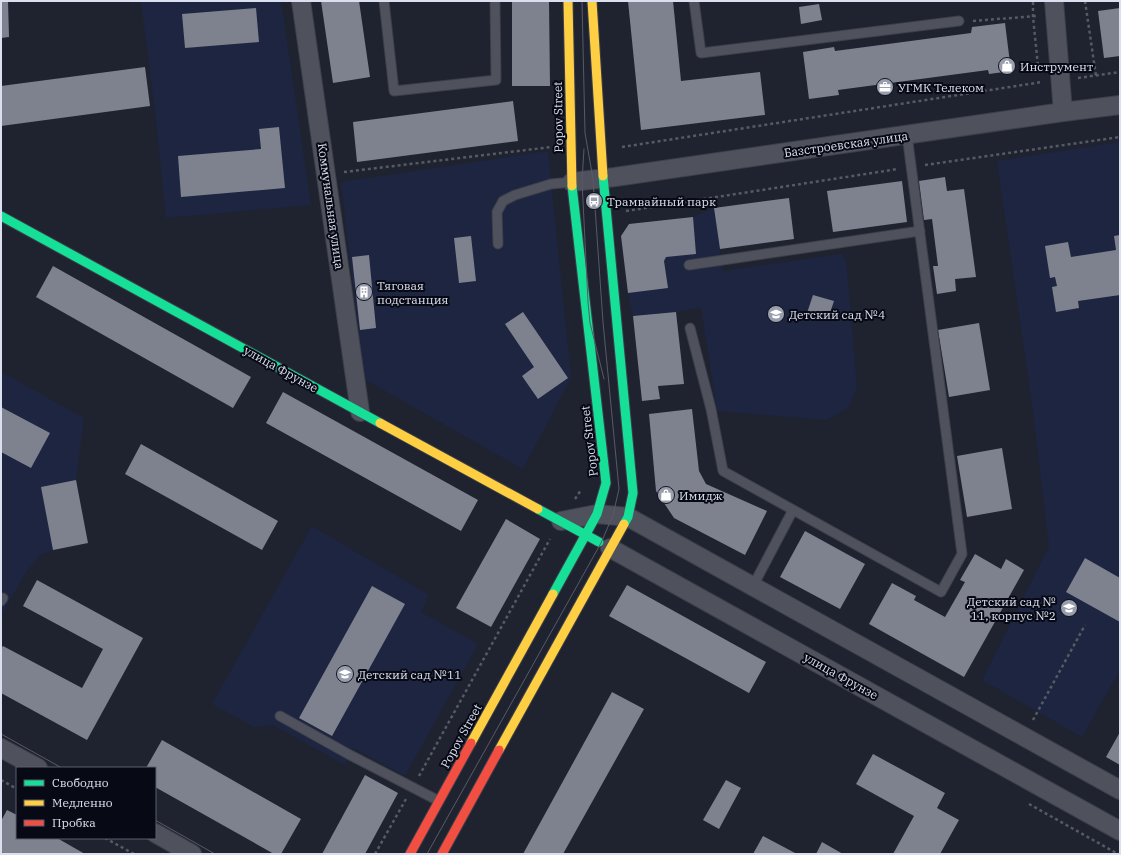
<svg xmlns="http://www.w3.org/2000/svg" width="1121" height="855" font-family="'IBM Plex Serif',serif">
  <style>
    .built { fill: #1e2540 }
    .building { fill: #7e828e }
    .lines { fill: none; stroke-linecap: round; stroke-linejoin: round }
    .lane-casing { stroke: #3d3f4a; stroke-width: 11 }
    .street-casing { stroke: #3d3f4a; stroke-width: 20 }
    .fast-casing { stroke: #3d3f4a; stroke-width: 11 }
    .slow-casing { stroke: #3d3f4a; stroke-width: 11 }
    .jam-casing { stroke: #3d3f4a; stroke-width: 11 }
    .path { stroke: #565a63; stroke-width: 2.5; stroke-dasharray: 3 3; stroke-linecap: butt }
    .lane { stroke: #4f525c; stroke-width: 9 }
    .street { stroke: #4f525c; stroke-width: 18 }
    .fast { stroke: #16e098; stroke-width: 9 }
    .slow { stroke: #ffcf43; stroke-width: 9 }
    .jam { stroke: #f24e42; stroke-width: 9 }
    .tram { stroke: #585b65; stroke-width: 1 }
    .labels { text-anchor: middle; dominant-baseline: central; stroke-width: 4; stroke-linejoin: round; paint-order: stroke }
    .poi-label { font-size: 12px; fill: #dbe0f0; stroke: #070914; text-anchor: start }
    .street-label { font-size: 12px; fill: #dbe0f0; stroke: #070914 }
  </style>
  <rect width="100%" height="100%" fill="#1f2330"/>
  <path class="built" d="M141,1H281L311,205L166,218L155,112Z
    M1120,142V670L1082,737L982,680L1049,546L1033,411L997,161Z
    M548,151L571,378L523,469L364,379L341,182Z
    M714,208L723,271L840,254L846,259L857,388L848,408L826,420L717,411L701,307L676,312L633,316L628,293L621,236L629,224L693,217Z
    M1,372L84,418L76,480L88,543L53,550L40,555L25,574L1,616Z
    M312,526L429,595L421,612L478,644L405,776L353,748L345,765L273,725L254,727L212,704Z"/>
  <path class="building" d="M1,1H8L9,37L1,38Z
    M321,1H359L370,77L333,83Z
    M512,1H549L550,86H512Z
    M628,1H673L681,81L760,72L765,115L641,130Z
    M819,4L822,20L801,24L799,7Z
    M256,8L259,42L185,48L182,14Z
    M1120,8V56L1104,58L1098,11Z
    M1005,23L1011,71L989,74L988,70L838,90L839,95L809,99L803,52L834,47L835,51L971,33L972,27Z
    M145,67L150,106L1,126V86Z
    M513,101L518,141L357,162L353,122Z
    M279,127L285,188L181,197L178,156L261,149L259,129Z
    M945,177L947,191L964,189L976,277L955,279L956,291L937,294L933,266H938L932,219L924,220L919,181Z
    M902,181L907,222L833,232L827,191Z
    M789,198L794,239L720,249L714,208Z
    M693,217L696,254L666,257L664,261L668,288L628,293L621,236L629,224Z
    M1120,235V295L1078,301L1079,308L1056,312L1052,287L1057,286L1055,277L1050,278L1045,246L1068,242L1071,257L1116,250L1114,236Z
    M471,236L476,281L459,283L454,238Z
    M369,255L376,328L360,330L352,257Z
    M53,266L251,377L233,408L36,297Z
    M813,295L834,301L828,319L807,313Z
    M523,312L568,378L538,399L522,376L534,367L505,324Z
    M676,312L684,384L658,386L660,399L642,401L633,316Z
    M979,323L990,390L949,397L938,330Z
    M283,392L478,500L461,531L266,423Z
    M1,407L50,433L31,468L1,452Z
    M692,409L699,471L706,484L767,511L745,555L674,518L656,491L649,414Z
    M141,444L278,521L262,550L125,474Z
    M1002,448L1012,509L967,517L957,456Z
    M76,480L88,543L53,550L41,487Z
    M506,519L540,539L491,627L456,608Z
    M805,531L865,564L840,609L780,577Z
    M975,554L1001,569L1006,559L1024,570L964,677L869,624L892,583L916,596L914,600L945,617L965,582L960,580Z
    M1085,558L1120,578V622L1066,592Z
    M37,580L143,638L87,740L1,693V649L3,646L82,688L103,649L23,606Z
    M627,585L766,662L749,693L609,616Z
    M372,586L405,604L332,736L299,718Z
    M612,692L644,709L563,854H523Z
    M1120,732V765L1106,757Z
    M162,740L301,819L281,854H274L155,787V768H146Z
    M873,754L945,793L937,808L959,820L940,854H893L914,816L856,784Z
    M365,775L398,793L365,854H322Z
    M726,780L741,788L719,829L703,820Z
    M7,810L17,815V838H57L85,854H5L1,852V821Z
    M763,836L797,854H753Z
    M822,842L843,854H816Z"/>
  <g class="lines">
    <g class="lane-casing">
      <path id="lane" d="M384,1L394,91L496,80L495,1
        M694,1L701,53L959,21
        M498,244L497,212L503,201L515,195L551,184L572,182
        M689,265L920,231
        M690,328L711,409L723,471L941,592L962,554L907,135
        M753,586L793,510
        M1,601L3,598
        M280,716L350,755L439,801"/>
    </g>
    <g class="street-casing">
      <path id="street" d="M301,1L360,412
        M1054,1L1063,112
        M572,182L615,177L1063,112L1120,105
        M561,521L597,514L628,517L1120,790
        M610,548L1120,831
        M1,748L38,768
        M155,833L192,854"/>
    </g>
    <g class="fast-casing">
      <path id="fast" d="M603,176L633,493L628,517L624,524
        M1,216L380,423
        M538,509L599,542
        M553,594L597,514L606,483L572,186"/>
    </g>
    <g class="slow-casing">
      <path id="slow" d="M568,1L572,186
        M592,1L603,176
        M380,423L538,509
        M471,743L553,594
        M499,750L624,524"/>
    </g>
    <g class="jam-casing">
      <path id="jam" d="M410,854L471,743
        M442,854L499,750"/>
    </g>
    <path class="path" d="M1085,1L1096,76
      M1033,2V17L1038,66
      M973,21L1036,16
      M1078,78L1120,72
      M622,147L1042,82
      M925,165L1120,137
      M344,172L551,147
      M626,211L898,169
      M575,499L581,490
      M1033,720L1085,625
      M419,776L550,539
      M1,780L17,789
      M1029,804L1118,854
      M105,838L134,854
      M375,854L406,799"/>
    <use href="#lane" class="lane"/>
    <use href="#street" class="street"/>
    <use href="#fast" class="fast"/>
    <use href="#slow" class="slow"/>
    <use href="#jam" class="jam"/>
    <path class="tram" d="M584,149L582,181L588,302L590,323L604,379
      M1,734L62,768
      M155,820L215,854
      M427,854L601,543L613,515L619,489L603,322L593,179L585,133L582,1"/>
  </g>
  <defs>
    <g id="shop-disc" transform="scale(0.9)"><circle r="9.5" fill="#999ead" stroke="#070914"/><path d="M-5-2.5h2.3a2.7 3.5 0 0 1 5.4 0H5L5.5 6h-11ZM-1.5-2.5h3a1.5 2.3 0 0 0-3 0Z" fill="#fff"/></g>
    <g id="office-disc" transform="scale(0.9)"><circle r="9.5" fill="#999ead" stroke="#070914"/><path d="M-6-3h4V-5.5h4V-3h4V5H-6ZM-1-4.5V-3h2v-1.5ZM-6 0V1H6V0Z" fill="#fff"/></g>
    <g id="bus-disc" transform="scale(0.9)"><circle r="9.5" fill="#999ead" stroke="#070914"/><path d="M-5-6H5V4H4V6H2V4H-2V6H-4V4H-5ZM-3.5-4V0h7V-4ZM-3.5 1.2v1.5H-2V1.2ZM2 1.2v1.5H3.5V1.2Z" fill="#fff"/></g>
    <g id="building-disc" transform="scale(0.9)"><circle r="9.5" fill="#999ead" stroke="#070914"/><path d="M-4-6H4V6H1V3H-1V6H-4ZM-2.5-4.3h1.7v1.8h-1.7ZM.8-4.3h1.7v1.8H.8ZM-2.5-1h1.7V.8h-1.7ZM.8-1h1.7V.8H.8Z" fill="#fff"/></g>
    <g id="school-disc" transform="scale(0.9)"><circle r="9.5" fill="#999ead" stroke="#070914"/><path d="M0-5L7-2L0 1L-7-2ZM-4 1L0 2.5L4 1V4Q0 6-4 4Z" fill="#fff"/></g>
  </defs>
  <g fill-rule="evenodd">
    <use href="#shop-disc" x="1007" y="66"/>
    <use href="#office-disc" x="885" y="87"/>
    <use href="#bus-disc" x="594" y="201"/>
    <use href="#building-disc" x="364" y="292"/>
    <use href="#school-disc" x="776" y="314"/>
    <use href="#shop-disc" x="666" y="495"/>
    <use href="#school-disc" x="1069" y="608"/>
    <use href="#school-disc" x="345" y="674"/>
  </g>
  <g class="labels">
    <g class="poi-label">
      <text x="1020" y="66">Инструмент</text>
      <text x="898" y="87">УГМК Телеком</text>
      <text x="607" y="201">Трамвайный парк</text>
      <text x="377" y="285">Тяговая<tspan x="377" dy="14">подстанция</tspan></text>
      <text x="789" y="314">Детский сад №4</text>
      <text x="679" y="495">Имидж</text>
      <text x="1056" y="601" text-anchor="end">Детский сад №<tspan x="1056" dy="14">11, корпус №2</tspan></text>
      <text x="358" y="674">Детский сад №11</text>
    </g>
    <g class="street-label">
      <text transform="translate(558 117) rotate(-91)">Popov Street</text>
      <text transform="translate(846 144) rotate(-8)">Базстроевская улица</text>
      <text transform="translate(331 206) rotate(82)">Коммунальная улица</text>
      <text transform="translate(281 369) rotate(29)">улица Фрунзе</text>
      <text transform="translate(589 441) rotate(-97)">Popov Street</text>
      <text transform="translate(841 676) rotate(29)">улица Фрунзе</text>
      <text transform="translate(461 736) rotate(-61)">Popov Street</text>
    </g>
  </g>
  <rect width="1121" height="855" fill="none" stroke="#dbe0f0" stroke-width="4"/>
  <rect x="16" y="767" width="140" height="72" fill="#070914" stroke="#5c5f6c"/>
  <rect x="24" y="780" width="20" height="6" fill="#16e098" stroke="#5c5f6c"/>
  <text x="52" y="787" font-size="12" fill="#dbe0f0">Свободно</text>
  <rect x="24" y="800" width="20" height="6" fill="#ffcf43" stroke="#5c5f6c"/>
  <text x="52" y="807" font-size="12" fill="#dbe0f0">Медленно</text>
  <rect x="24" y="820" width="20" height="6" fill="#f24e42" stroke="#5c5f6c"/>
  <text x="52" y="827" font-size="12" fill="#dbe0f0">Пробка</text>
</svg>
